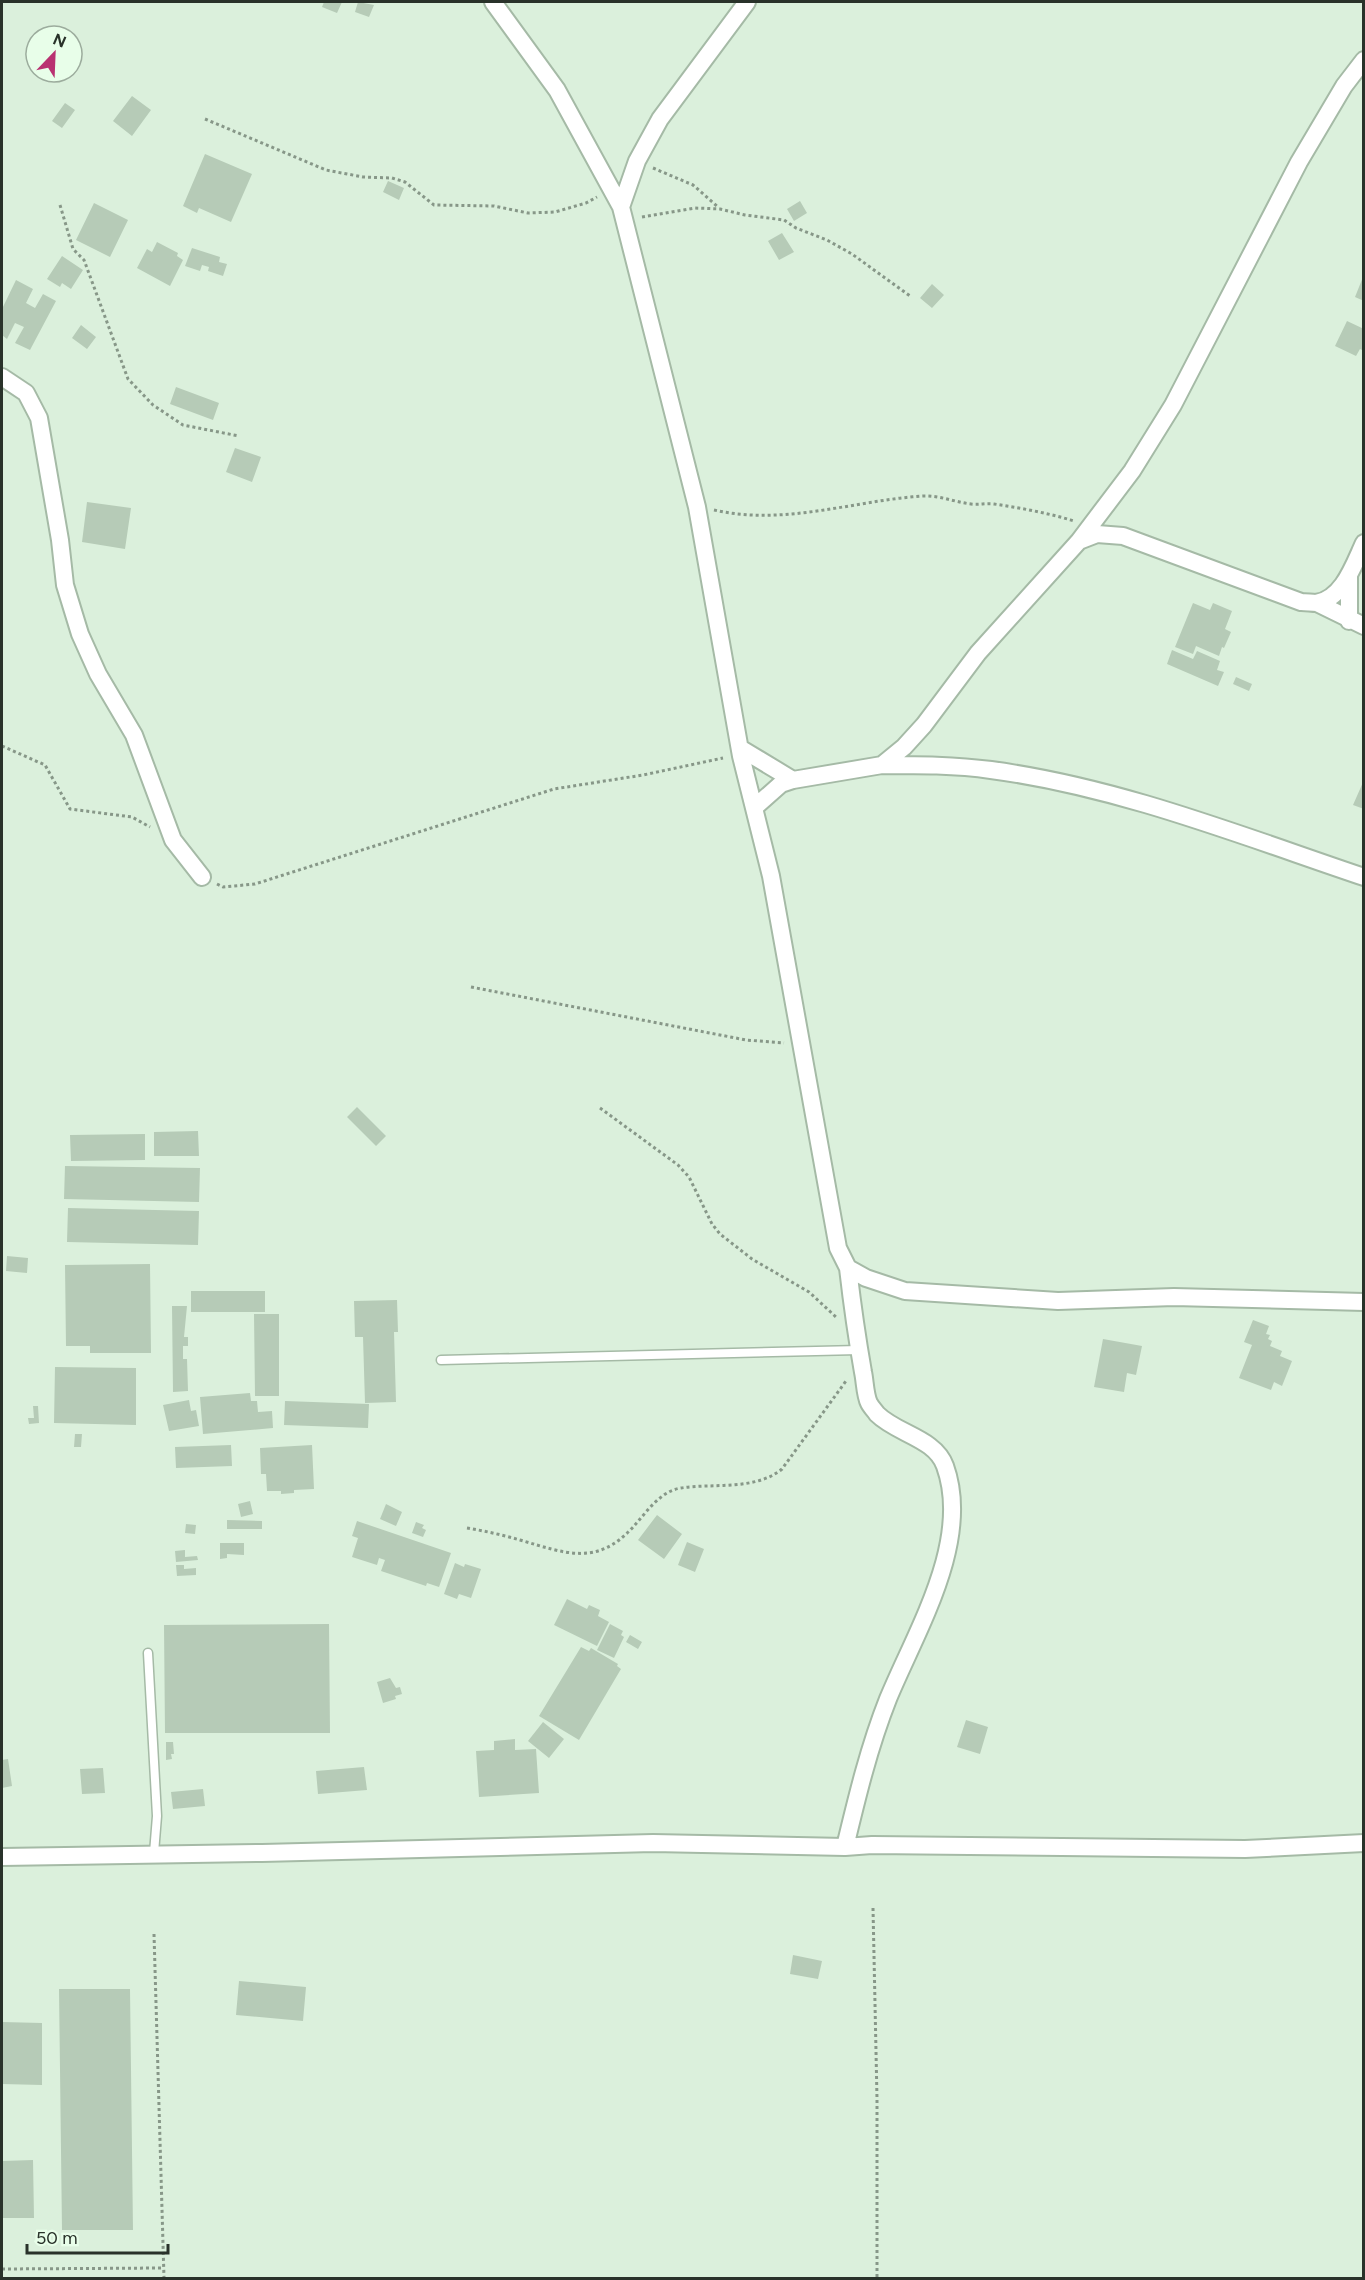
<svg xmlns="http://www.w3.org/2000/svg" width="1365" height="2280" font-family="Figtree,sans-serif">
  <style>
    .building { fill: #b6cbb7 }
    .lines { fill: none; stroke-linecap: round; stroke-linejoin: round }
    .lane-casing { stroke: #a5baa6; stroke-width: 11 }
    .street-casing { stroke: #a5baa6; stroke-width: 20 }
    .path { stroke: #879788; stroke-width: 3; stroke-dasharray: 3 3; stroke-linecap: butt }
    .lane { stroke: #fff; stroke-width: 8 }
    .street { stroke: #fff; stroke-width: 16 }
  </style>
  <rect width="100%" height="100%" fill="#dbf0dc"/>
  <path class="building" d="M324,2H342L337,13L322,7Z
    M358,2L374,5L369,17L355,12Z
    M132,96L151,110L132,136L113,121Z
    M65,103L75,110L62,128L52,121Z
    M205,154L252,174L231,222L199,208L197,213L183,206Z
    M388,181L404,188L399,200L383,192Z
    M800,201L807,213L794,221L787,209Z
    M94,203L128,220L110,257L76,240Z
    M782,233L794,252L779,260L768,241Z
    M157,242L178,253L177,256L183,260L170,286L137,268L147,249L152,252Z
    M192,248L220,257L219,262L227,264L223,276L208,271L209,267L202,265L200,271L185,266Z
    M62,256L83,270L71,289L62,283L60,287L47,279Z
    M1363,277H1364V301L1355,297Z
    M16,280L33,289L26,303L35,308L43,294L56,301L30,350L15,343L24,327L15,323L7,339L2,335V309Z
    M932,284L944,295L932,308L920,298Z
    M1347,321L1364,329V351L1360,349L1356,356L1335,346Z
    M81,325L96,337L87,349L72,338Z
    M176,387L219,403L213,420L170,404Z
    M235,448L261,457L252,482L226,472Z
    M87,502L131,508L125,549L82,542Z
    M1193,603L1210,610L1213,603L1232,611L1225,629L1231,632L1224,648L1222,647L1219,656L1196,646L1193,654L1175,647Z
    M1172,650L1193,659L1197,651L1220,661L1217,670L1224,672L1218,686L1167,664Z
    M1236,677L1252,684L1249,691L1233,684Z
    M1364,780V809L1353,805Z
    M357,1107L386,1136L376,1146L347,1117Z
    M198,1131L199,1156H154V1132Z
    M145,1134V1160L71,1161L70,1135Z
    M65,1166L200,1168L199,1202L64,1199Z
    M68,1208L199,1211L198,1245L67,1242Z
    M7,1256L28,1258L27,1273L6,1271Z
    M150,1264L151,1353H90V1346H66L65,1265Z
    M191,1291H265V1312H191Z
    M397,1300L398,1332H394L396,1402L365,1403L363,1337H355L354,1301Z
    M172,1306H187L184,1337H188V1346H183V1359H187L188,1391L173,1392Z
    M254,1314H279V1396H255Z
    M1253,1320L1269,1326L1266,1334L1270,1335L1268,1339L1272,1341L1270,1346L1282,1351L1280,1356L1292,1361L1282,1386L1274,1382L1271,1390L1239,1378L1252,1345L1244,1342Z
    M1103,1339L1142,1346L1136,1375L1127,1373L1124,1392L1094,1387Z
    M55,1367L136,1368V1425L54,1423Z
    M250,1393L251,1401H257L258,1412L272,1411L273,1428L203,1434L200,1397Z
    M189,1400L191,1411L196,1410L199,1426L169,1431L163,1405Z
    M285,1401L369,1404L368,1428L284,1425Z
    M33,1406H38L39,1423L29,1424L28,1418H34Z
    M75,1434H82L81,1447H74Z
    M231,1445L232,1466L176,1468L175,1447Z
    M312,1445L314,1489L294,1490V1493L281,1494V1491H267L266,1474H261L260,1448Z
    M250,1501L253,1514L241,1517L238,1504Z
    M386,1504L402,1512L396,1526L380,1519Z
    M657,1515L682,1534L664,1559L638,1540Z
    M227,1520L262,1521V1529H227Z
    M357,1521L451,1553L439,1587L427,1583L426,1586L381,1571L385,1560L379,1558L377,1565L352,1557L358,1538L352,1536Z
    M416,1522L424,1525L422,1528L426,1530L423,1537L412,1533Z
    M186,1524L196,1525L195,1534L185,1533Z
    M687,1542L704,1549L695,1572L678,1565Z
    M220,1543H244V1555L227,1554V1558L220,1559Z
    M185,1550V1557L197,1556L198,1560L176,1562L175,1551Z
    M455,1563L464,1567L465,1564L481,1569L471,1598L459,1594L457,1599L444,1594Z
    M176,1565H184V1569L196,1568V1575L177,1576Z
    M567,1599L587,1609L589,1605L600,1610L598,1616L609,1622L597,1646L554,1625Z
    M329,1624L330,1733H165L164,1625Z
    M610,1624L623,1631L621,1635L624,1637L614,1658L597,1650Z
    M630,1635L642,1642L638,1649L626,1642Z
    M581,1647L589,1651L591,1648L618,1664L617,1666L621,1669L579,1740L539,1716Z
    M390,1678L396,1688L400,1687L402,1694L395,1696L396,1699L383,1703L377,1682Z
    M966,1720L988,1727L980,1754L957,1747Z
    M543,1722L564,1739L549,1758L528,1741Z
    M515,1739V1750L536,1749L539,1793L479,1797L476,1751L494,1750V1741Z
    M166,1742H173L174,1754H171L172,1759L166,1760Z
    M8,1759L12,1786L2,1788V1760Z
    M364,1767L367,1790L318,1794L316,1771Z
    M103,1768L105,1793L82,1794L80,1769Z
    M203,1789L205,1806L173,1809L171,1792Z
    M793,1955L822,1961L818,1979L790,1974Z
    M239,1981L306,1987L303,2021L236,2015Z
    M59,1989H130L133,2230H62Z
    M2,2022L42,2023V2085L2,2084Z
    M33,2160L34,2218H2V2161Z"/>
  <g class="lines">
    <g class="lane-casing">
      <path id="lane" d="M441,1360L859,1350
        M148,1653L157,1816L154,1853"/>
    </g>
    <g class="street-casing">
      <path id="street" d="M493,2L557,90L621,207L697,507L741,756L771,876L838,1248L848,1268L866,1278L905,1291L1058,1301L1174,1297L1364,1302
        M621,207L637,161L660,119L747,2
        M2,377L26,393L39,418L60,540L65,585L80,634L98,674L134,735L173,840L202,877
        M1079,541L1132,471L1173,405L1299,162L1344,86L1364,60
        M1317,603L1364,626
        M1349,621V575
        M740,748L793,780
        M882,765C919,765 955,765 991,770C1119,787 1242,836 1364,877
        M755,807L781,784L793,780L882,765L904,747L924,725L978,653L1079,541L1097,534L1123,536L1301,602C1306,602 1312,603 1316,603C1343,599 1354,564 1364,543
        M845,1847C857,1797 869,1747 888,1699C916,1631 972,1541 945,1466C935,1438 897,1434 877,1414C875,1411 871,1407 869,1403C865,1395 865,1381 863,1372C857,1338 852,1303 848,1268
        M2,1857L262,1853L653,1843L845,1847L872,1845L1245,1849L1364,1843"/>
    </g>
    <path class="path" d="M205,119L326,170L363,177L392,178L405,182L434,205L494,206L528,213L555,212L586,203L597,197
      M653,168L693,185L718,207
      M60,205L73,249L84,260L128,379L153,405L183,425L239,436
      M642,217L695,208L720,209L745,215L784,220L796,228L827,240L852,254L910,296
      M714,510C784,526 852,501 922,496C939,495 954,502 971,504C979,505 986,503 994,504C1021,508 1048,513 1074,521
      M2,746L45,765L70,809L132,817L150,827
      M217,884L223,887L255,884L554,789L643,775L723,758
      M471,987L746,1040L784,1043
      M600,1108L678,1165L689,1177L712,1224L720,1234L752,1259L809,1292L836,1317
      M467,1528C485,1531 503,1535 520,1540C565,1553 597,1567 633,1527C647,1512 660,1491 681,1488C713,1483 755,1491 782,1469L846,1381
      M873,1908L877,2099V2278
      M154,1934L164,2278
      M2,2269L163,2268"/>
    <use href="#lane" class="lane"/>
    <use href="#street" class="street"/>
  </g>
  <rect width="1365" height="2280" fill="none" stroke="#29322a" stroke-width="6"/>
  <g transform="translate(54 54) rotate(23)"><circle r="28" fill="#e8fee9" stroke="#9cac9d" stroke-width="1.5"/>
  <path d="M0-4.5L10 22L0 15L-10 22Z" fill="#b93171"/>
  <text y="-9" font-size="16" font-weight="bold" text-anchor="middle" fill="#29322a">N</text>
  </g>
  <path d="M27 2244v9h141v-9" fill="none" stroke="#29322a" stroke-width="3"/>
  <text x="36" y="2244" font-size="18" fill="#29322a" stroke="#e8fee9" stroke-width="4.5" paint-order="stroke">50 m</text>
</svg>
